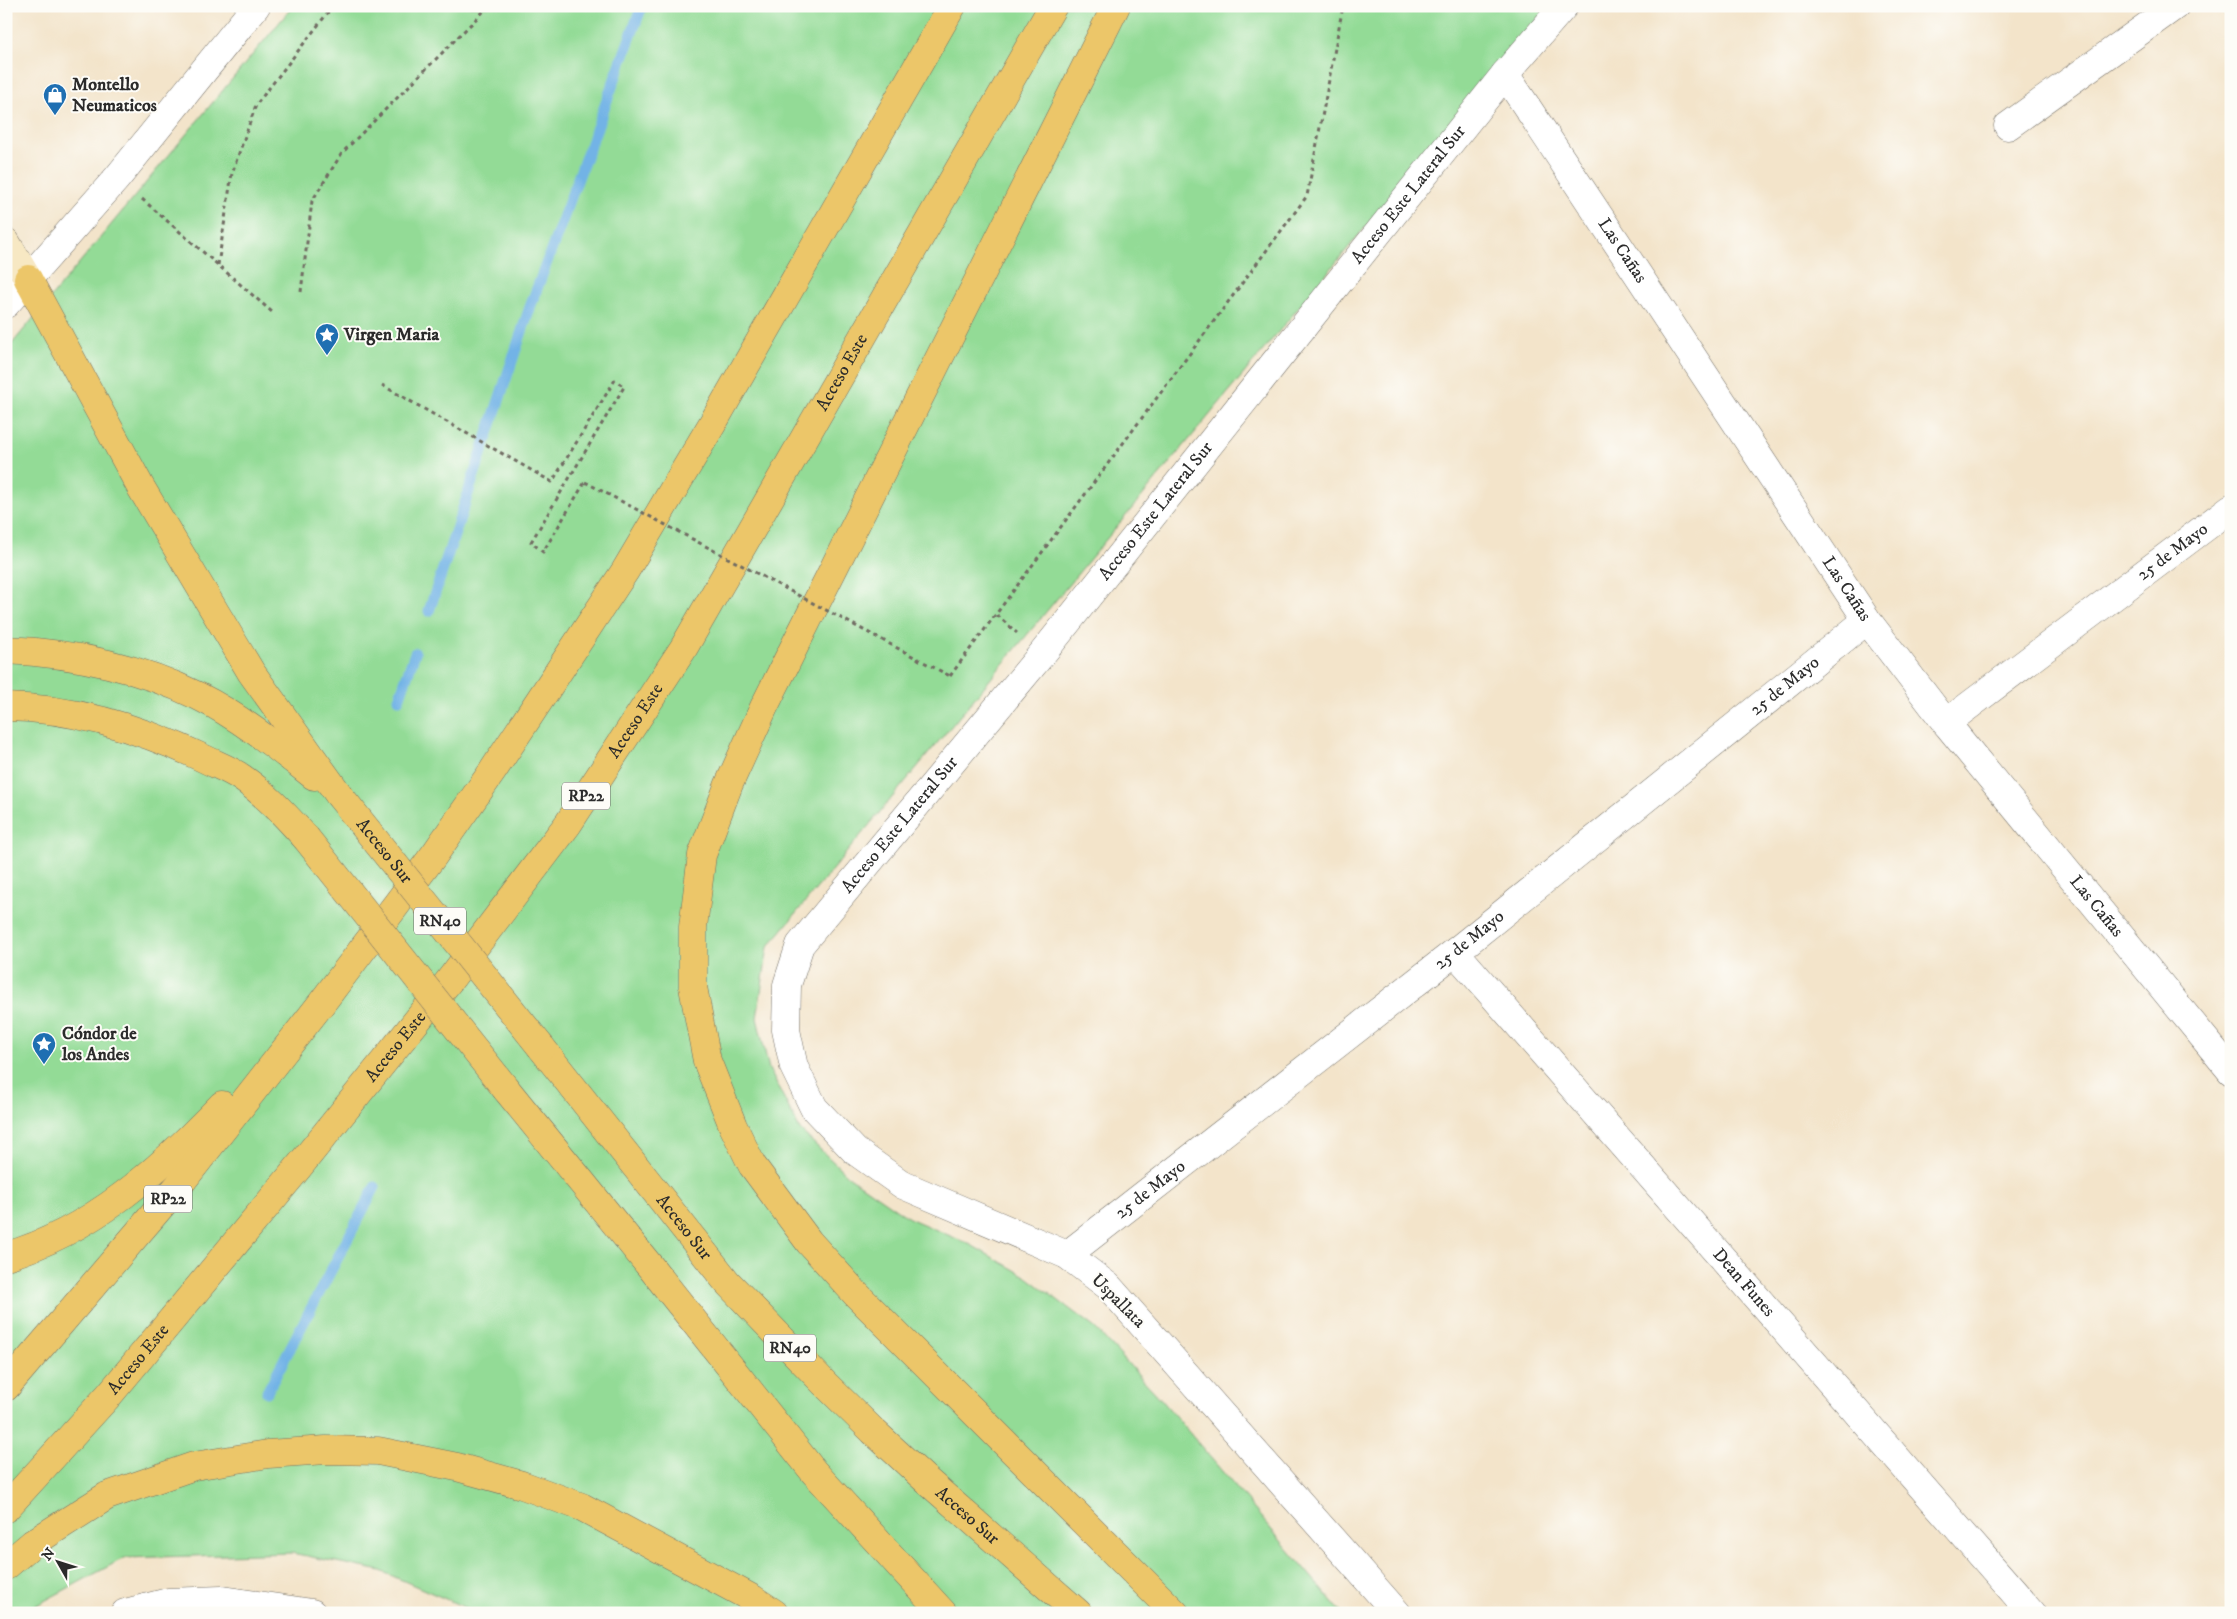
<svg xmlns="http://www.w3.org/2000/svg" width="2237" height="1619" font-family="'IM FELL DW Pica',serif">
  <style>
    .green { fill: #93db96; stroke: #5f8360 }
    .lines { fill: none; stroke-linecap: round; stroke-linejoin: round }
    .stream { stroke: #72b3e6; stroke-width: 11 }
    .minor-casing { stroke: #716c63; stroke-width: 29 }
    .tertiary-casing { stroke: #716c63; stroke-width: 29 }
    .secondary-casing { stroke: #716c63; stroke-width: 29 }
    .motorway-casing { stroke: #716c63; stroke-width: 29 }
    .path { stroke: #716c63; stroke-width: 3; stroke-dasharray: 4 4; stroke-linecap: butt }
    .minor { stroke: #fff; stroke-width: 28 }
    .tertiary { stroke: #fff; stroke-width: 28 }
    .secondary { stroke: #f7e8c3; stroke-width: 28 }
    .motorway { stroke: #ecc669; stroke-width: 28 }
    .motorway-bridge-casing { stroke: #716c63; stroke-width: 29; stroke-linecap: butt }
    .path-bridge { stroke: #716c63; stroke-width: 3; stroke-dasharray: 4 4; stroke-linecap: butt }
    .motorway-bridge { stroke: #ecc669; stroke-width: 28 }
    .labels { text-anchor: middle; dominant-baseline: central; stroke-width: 4; stroke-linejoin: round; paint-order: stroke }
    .shield { fill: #fdfcf7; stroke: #6a6a68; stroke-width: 1 }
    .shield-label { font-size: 16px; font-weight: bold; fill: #2b2b2b }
    .poi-label { font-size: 18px; font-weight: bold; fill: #2b2b2b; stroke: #fdfcf7; text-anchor: start }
    .street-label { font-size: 18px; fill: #2b2b2b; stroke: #fdfcf7 }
  </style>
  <rect width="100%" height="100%" fill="#fdfcf7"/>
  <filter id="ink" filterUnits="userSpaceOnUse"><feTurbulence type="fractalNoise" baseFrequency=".02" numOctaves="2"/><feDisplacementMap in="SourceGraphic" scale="10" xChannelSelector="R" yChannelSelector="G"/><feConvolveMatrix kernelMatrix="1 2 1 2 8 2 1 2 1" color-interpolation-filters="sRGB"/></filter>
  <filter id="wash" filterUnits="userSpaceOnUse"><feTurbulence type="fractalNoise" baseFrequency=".0096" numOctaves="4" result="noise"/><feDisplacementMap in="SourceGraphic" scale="20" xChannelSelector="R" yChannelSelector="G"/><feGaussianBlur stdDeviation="1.12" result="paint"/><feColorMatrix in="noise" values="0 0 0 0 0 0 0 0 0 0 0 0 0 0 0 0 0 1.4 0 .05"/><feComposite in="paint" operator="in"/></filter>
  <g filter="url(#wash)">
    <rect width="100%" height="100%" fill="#f3e4ca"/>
    <path class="green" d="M293,6H1549L768,947L757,1018L769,1069L800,1130L848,1176L909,1218L971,1245L1027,1277L1095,1328L1160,1398L1342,1613H478L381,1571L292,1553L124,1558L22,1613H6V351Z"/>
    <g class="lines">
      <path class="stream" d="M429,611L529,310L642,6
        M399,699L415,653
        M267,1392L375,1187"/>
    </g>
  </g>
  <g filter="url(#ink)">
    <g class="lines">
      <g class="minor-casing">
        <g id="minor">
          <path d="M2008,126L2175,6"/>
          <path id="s1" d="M1946,723L2231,508"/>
          <path id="s2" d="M1455,952L2032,1613"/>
          <path id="s3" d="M1067,1255L1455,952L1867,620"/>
        </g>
      </g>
      <g class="tertiary-casing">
        <g id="tertiary">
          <path id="s4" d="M1505,74L1867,620L1946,723L2231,1071"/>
          <path d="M6,304L117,178L256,6"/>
          <path d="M125,1613L168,1602L222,1600L312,1613"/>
          <path id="s5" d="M1397,1613L1108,1286L1067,1255L903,1185L855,1151L814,1108L794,1067L786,1030L787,985L800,945L1042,654L1505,74L1564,6"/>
        </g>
      </g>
      <g class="secondary-casing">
        <path id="secondary" d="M6,242L28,279"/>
      </g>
      <g class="motorway-casing">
        <g id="motorway">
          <path d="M1116,6L764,707L729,784L702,855L693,927V987L707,1061L733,1126L752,1165L809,1242L856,1294L1175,1613"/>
          <path d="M28,279L140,486L251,672L339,795"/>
          <path d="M6,650C71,653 139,667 198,696C240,717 277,747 314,776"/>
          <path d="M6,707C76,708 142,729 205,759C217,765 231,770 242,778C267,795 286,816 306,838"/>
          <path id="s6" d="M541,1047L727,1282L824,1383L873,1431L925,1479L1078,1613"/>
          <path d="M506,1089L653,1270L814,1472L943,1613"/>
          <path d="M6,1256C93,1231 161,1168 222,1105"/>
          <path d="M6,1387L179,1185L321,1004L434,855L492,772L625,571L714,421L952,6"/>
          <path id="s7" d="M6,1508L109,1395L293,1174L449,981L568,824L683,649L1053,6"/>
          <path d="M6,1566L33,1543L107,1496L194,1466L268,1454L326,1450L378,1451L457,1467L522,1485L582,1507L753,1599L774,1613"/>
        </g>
      </g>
      <path class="path" d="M142,199L272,312
        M218,265L232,173L256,105L333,6
        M301,292L312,201L342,153L489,6
        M382,385L552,482L615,380L624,387L531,542L543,552L585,482
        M997,615L1017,633
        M950,676L1307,196L1343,6"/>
      <use href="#minor" class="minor"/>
      <use href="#tertiary" class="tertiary"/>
      <use href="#secondary" class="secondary"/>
      <use href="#motorway" class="motorway"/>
      <g class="motorway-bridge-casing">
        <g id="motorway-bridge">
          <path id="s8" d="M339,795L541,1047"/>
          <path d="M306,838L506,1089"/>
        </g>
      </g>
      <path class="path-bridge" d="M585,482L950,676"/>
      <use href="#motorway-bridge" class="motorway-bridge"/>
    </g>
  </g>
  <defs>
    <g id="shop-pin" transform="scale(1.25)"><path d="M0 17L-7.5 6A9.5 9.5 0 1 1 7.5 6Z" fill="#1f6fb2" stroke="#fdfcf7"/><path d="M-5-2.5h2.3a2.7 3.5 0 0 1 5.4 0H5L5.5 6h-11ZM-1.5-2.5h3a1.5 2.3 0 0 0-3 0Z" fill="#fff"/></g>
    <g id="sight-pin" transform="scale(1.25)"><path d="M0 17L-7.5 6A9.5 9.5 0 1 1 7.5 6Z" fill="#1f6fb2" stroke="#fdfcf7"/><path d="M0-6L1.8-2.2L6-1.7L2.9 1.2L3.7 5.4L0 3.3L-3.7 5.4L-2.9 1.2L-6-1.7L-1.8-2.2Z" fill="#fff"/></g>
  </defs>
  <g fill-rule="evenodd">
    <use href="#shop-pin" x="55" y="95"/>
    <use href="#sight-pin" x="327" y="335"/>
    <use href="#sight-pin" x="44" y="1044"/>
  </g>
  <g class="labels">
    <g class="shield">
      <rect x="562" y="782.5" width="48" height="27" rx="4"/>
      <rect x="414" y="907.5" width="52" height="27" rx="4"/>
      <rect x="144" y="1185.5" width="48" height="27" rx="4"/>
      <rect x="764" y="1334.5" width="52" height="27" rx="4"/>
    </g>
    <g class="shield-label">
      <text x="586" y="796">RP22</text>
      <text x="440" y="921">RN40</text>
      <text x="168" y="1199">RP22</text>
      <text x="790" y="1348">RN40</text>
    </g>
    <g class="poi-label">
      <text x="72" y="85">Montello<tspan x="72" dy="21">Neumaticos</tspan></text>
      <text x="344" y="335">Virgen Maria</text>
      <text x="62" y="1034">Cóndor de<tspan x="62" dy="21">los Andes</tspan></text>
    </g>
    <g class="street-label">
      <text stroke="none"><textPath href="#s5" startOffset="1921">Acceso Este Lateral Sur</textPath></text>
      <text stroke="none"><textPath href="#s4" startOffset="212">Las Cañas</textPath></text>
      <text stroke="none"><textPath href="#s7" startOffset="1414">Acceso Este</textPath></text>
      <text stroke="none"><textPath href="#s5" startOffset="1516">Acceso Este Lateral Sur</textPath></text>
      <text stroke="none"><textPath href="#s1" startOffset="284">25 de Mayo</textPath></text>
      <text stroke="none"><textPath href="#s4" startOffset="618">Las Cañas</textPath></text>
      <text stroke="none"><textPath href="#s3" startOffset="916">25 de Mayo</textPath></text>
      <text stroke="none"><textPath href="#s7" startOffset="1009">Acceso Este</textPath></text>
      <text stroke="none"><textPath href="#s5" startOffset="1111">Acceso Este Lateral Sur</textPath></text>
      <text stroke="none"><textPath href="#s8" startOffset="72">Acceso Sur</textPath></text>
      <text stroke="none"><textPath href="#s4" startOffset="1022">Las Cañas</textPath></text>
      <text stroke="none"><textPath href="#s3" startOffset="511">25 de Mayo</textPath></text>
      <text stroke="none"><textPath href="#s7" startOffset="604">Acceso Este</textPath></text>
      <text stroke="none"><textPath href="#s3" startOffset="106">25 de Mayo</textPath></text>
      <text stroke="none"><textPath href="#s6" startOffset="230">Acceso Sur</textPath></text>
      <text stroke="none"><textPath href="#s2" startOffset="439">Dean Funes</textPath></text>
      <text transform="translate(1118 1301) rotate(45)">Uspallata</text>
      <text stroke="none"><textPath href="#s7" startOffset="199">Acceso Este</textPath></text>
      <text stroke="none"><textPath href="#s6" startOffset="635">Acceso Sur</textPath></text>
    </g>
  </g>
  <rect width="2237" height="1619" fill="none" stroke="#fdfcf7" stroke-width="25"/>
  <g transform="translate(58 1562) rotate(309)" stroke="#fdfcf7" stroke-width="4" paint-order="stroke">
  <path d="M0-4L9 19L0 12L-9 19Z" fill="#2b2b2b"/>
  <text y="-8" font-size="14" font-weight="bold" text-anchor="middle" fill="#2b2b2b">N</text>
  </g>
</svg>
